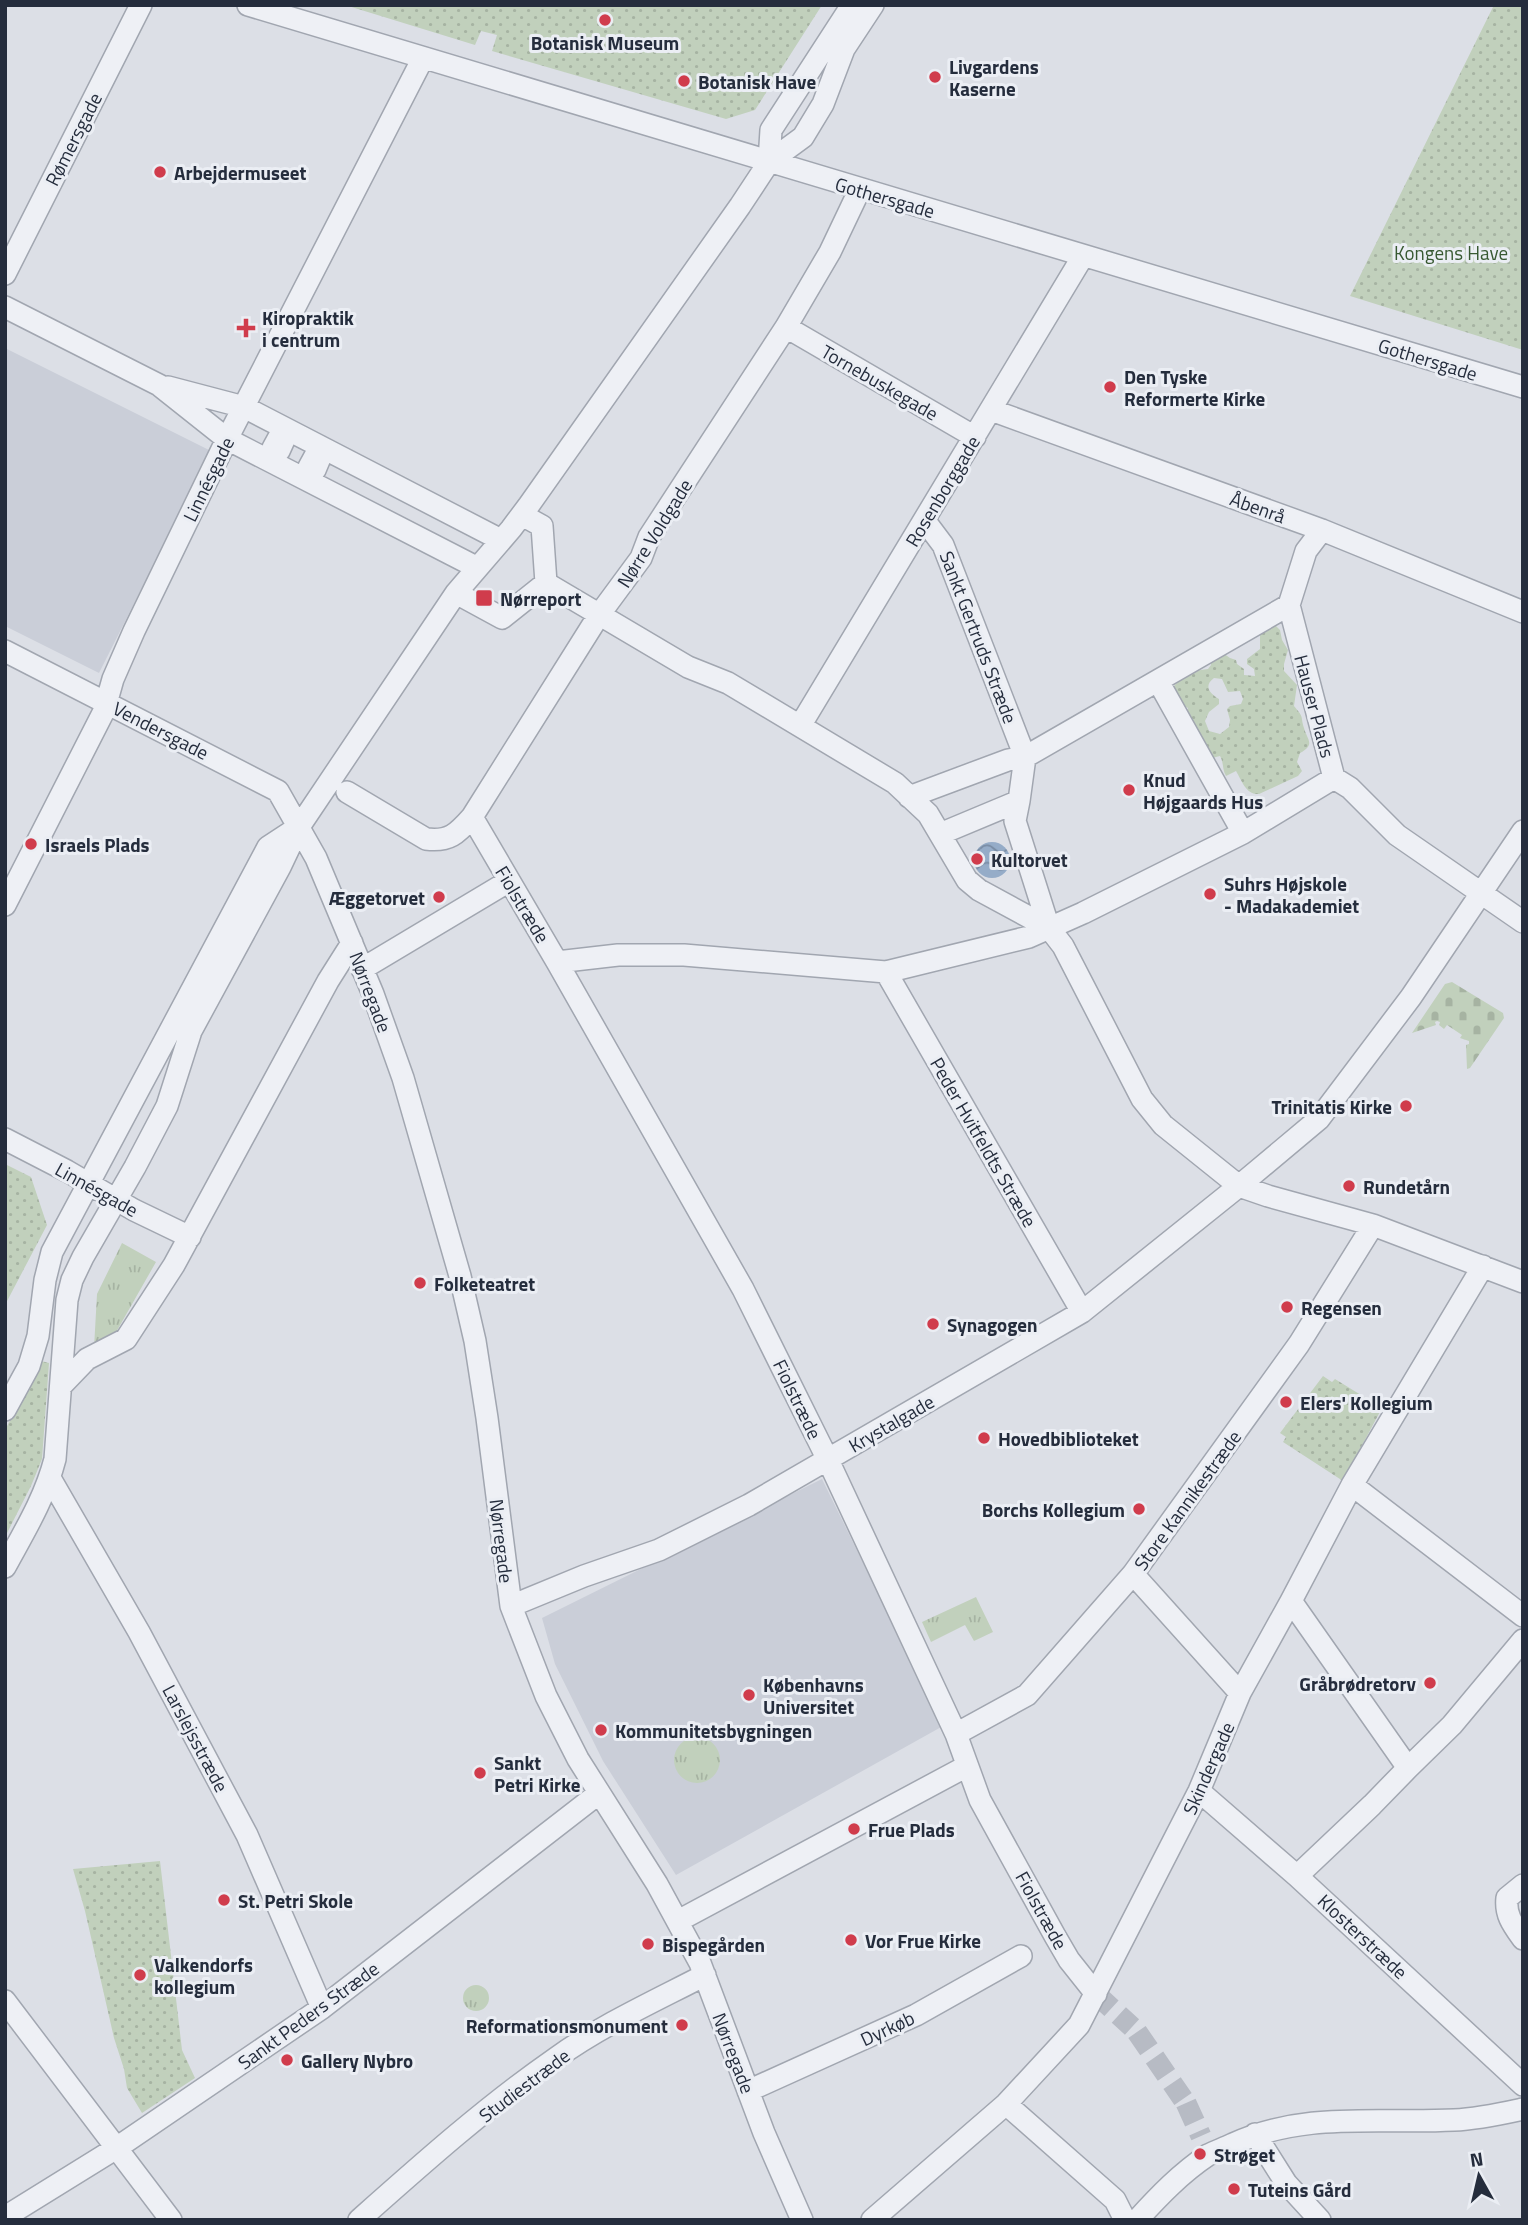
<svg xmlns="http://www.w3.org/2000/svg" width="1528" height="2225" font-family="'Titillium Web',sans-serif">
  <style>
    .built { fill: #caced8 }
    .grass { fill: url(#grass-tufts) }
    .cemetery { fill: url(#cemetery-stones) }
    .park { fill: url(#park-dots); fill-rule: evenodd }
    .water { fill: url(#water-waves) }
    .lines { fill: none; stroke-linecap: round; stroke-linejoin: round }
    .minor-tunnel { stroke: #b7bbc4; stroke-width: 21; stroke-dasharray: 21 10; stroke-linecap: butt }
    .minor-casing { stroke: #a1a6b0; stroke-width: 24 }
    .minor { stroke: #eef0f5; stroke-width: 21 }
    .poi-dot { fill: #d03c4c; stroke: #ebeef4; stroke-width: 2.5 }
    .labels { text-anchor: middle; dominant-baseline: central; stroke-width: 6; stroke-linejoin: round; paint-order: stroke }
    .poi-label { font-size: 19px; font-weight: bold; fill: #252d3d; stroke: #ebeef4; text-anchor: start }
    .street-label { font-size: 19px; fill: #252d3d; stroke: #ebeef4 }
    .park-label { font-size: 19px; fill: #385932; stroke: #ebeef4 }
  </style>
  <defs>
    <pattern id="grass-tufts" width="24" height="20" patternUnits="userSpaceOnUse" patternTransform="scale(1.75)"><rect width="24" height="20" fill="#c1d0bc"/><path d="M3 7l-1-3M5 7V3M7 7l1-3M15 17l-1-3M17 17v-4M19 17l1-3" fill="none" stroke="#a6b3a2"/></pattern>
    <pattern id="cemetery-stones" width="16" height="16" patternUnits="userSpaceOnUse" patternTransform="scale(1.75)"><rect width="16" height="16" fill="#c1d0bc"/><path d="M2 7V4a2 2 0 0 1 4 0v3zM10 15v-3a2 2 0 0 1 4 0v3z" fill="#a6b3a2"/></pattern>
    <pattern id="park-dots" width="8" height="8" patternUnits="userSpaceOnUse" patternTransform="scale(1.75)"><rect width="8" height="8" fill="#c1d0bc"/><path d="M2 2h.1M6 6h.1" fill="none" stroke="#a6b3a2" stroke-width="1.8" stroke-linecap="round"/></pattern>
    <pattern id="water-waves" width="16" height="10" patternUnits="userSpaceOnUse" patternTransform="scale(1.75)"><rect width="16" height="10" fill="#95acc8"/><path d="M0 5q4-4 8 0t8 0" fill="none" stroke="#798ca4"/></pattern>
  </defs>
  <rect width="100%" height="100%" fill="#dcdfe6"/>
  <path class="built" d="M5,348L211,451L99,673L5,626Z
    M822,1479L943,1726L676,1875L603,1761L555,1664L542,1618Z"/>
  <path class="grass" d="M122,1243L156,1262L115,1334L94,1348L97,1294Z
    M976,1597L993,1632L974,1641L965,1625L931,1642L922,1622Z
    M674 1760a23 23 0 1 1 46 0a23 23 0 1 1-46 0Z
    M463 1998a13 13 0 1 1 26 0a13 13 0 1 1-26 0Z"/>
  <path class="cemetery" d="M1452,982L1503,1013L1504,1018L1470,1068L1467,1069L1466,1045L1469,1044V1041L1460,1038L1462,1035L1447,1025L1444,1029L1439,1025L1440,1022L1437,1021L1435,1022L1436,1025L1412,1033L1445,984Z"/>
  <path class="park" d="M345,5H822L755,110L726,119L492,51L497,35L481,31L475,45Z
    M1494,5H1523V350L1350,296Z
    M1275,625L1280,630L1282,640L1288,650L1284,664V671L1297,685L1294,706C1305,719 1300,715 1304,728C1307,740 1316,744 1300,753L1297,762L1302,771L1298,776L1259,794C1246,795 1242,781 1236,771L1226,776C1222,769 1224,763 1220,756L1212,758L1186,714L1188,708L1180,704L1172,690C1176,679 1187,680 1194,671L1208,669L1211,665V660L1223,653L1230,658L1236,660L1237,664L1244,669V675L1255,676L1254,669L1247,664V659L1260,649V631ZM1214,678L1222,679L1228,692L1240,691L1243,699L1241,704L1230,706L1227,709L1230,720L1229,727L1220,734L1209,731L1205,721L1209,712L1219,704V699C1210,694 1203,686 1214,678Z
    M5,1164L31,1177L47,1225L5,1305Z
    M41,1361L49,1363L42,1459L31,1486L5,1537V1430Z
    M1323,1376L1332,1382L1335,1379L1382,1408L1343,1481L1283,1442L1286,1437L1280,1433Z
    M160,1861L182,2050L195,2078L142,2113L127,2088L124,2069L114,2038L85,1911L73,1869Z"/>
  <path class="water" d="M974 860a18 18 0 1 1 36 0a18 18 0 1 1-36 0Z"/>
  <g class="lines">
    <path class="minor-tunnel" d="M1096,1994L1132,2027
      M1137,2032L1183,2099
      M1186,2103L1201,2136"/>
    <g class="minor-casing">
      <path id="minor" d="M248,5L1523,387
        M769,162L771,130L852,5
        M5,274L141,5
        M5,307L159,385L227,439L476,567
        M786,327L975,437
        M168,387L244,407L501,540
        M991,410L1322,530L1523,612
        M279,437L284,440L279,451L273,448Z
        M315,456L320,458L315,470L309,467Z
        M925,521L943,545L1025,757
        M546,583L688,667L728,683L895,783L928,814L967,880L979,890L1049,928L1063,946L1142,1099L1163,1125L1239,1186L1268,1196L1373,1225L1523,1282
        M456,593L502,618L546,583L542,526L522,515
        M5,651L278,791L316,858L373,994L403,1078L460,1276L475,1341L487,1418L511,1606L546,1696L578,1759L657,1884L700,1963L764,2133L802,2220
        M1158,681L1243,833L1334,778L1289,605L1306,551L1322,530
        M800,726L1083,256
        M1334,778L1350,788L1397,835L1523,922
        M347,792L426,839C449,842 457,834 472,817L599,615L641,558L649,537L786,327L830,252L860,189
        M909,797L1008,760L1025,757L1289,605
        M1019,801L1015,821L1049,928
        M472,817L557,962L743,1289L828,1460L956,1734L980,1800L1055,1936L1069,1960L1096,1994
        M940,834L1019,801L1025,757
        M5,905L104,711L113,679L134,631L227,439L423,58
        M557,962L618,955H684L886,972L1029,937L1083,913L1243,833
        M362,969L509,881
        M886,972L1082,1312
        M5,1139L67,1171L134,1210L190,1237
        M61,1386L87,1359L126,1339L174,1265L328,981L352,943
        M5,1410L29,1366L38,1336L45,1280L52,1252L268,847L297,828
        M50,1478L139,1632L247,1835L322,2008
        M1352,1485L1523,1616
        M5,1567C24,1532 45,1498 55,1459L67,1300L72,1280L83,1257L135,1167L167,1106L191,1031L280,867L299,827L456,593L511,529L529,505L740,206L769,162L803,137L823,104L844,49L873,5
        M1133,1574L1240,1693
        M1291,1601L1408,1768L1452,1725L1523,1640
        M511,1606L584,1576L659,1550L749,1505L1082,1312L1239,1186L1319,1119L1411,997L1523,831
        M956,1734L1027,1695L1133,1574L1299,1344L1373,1225
        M1199,1791L1297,1876L1523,2085
        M1297,1876L1372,1805L1408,1768
        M1523,1885L1507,1898C1505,1915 1513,1925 1523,1939
        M678,1921L967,1766
        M5,2001L171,2220
        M748,2091L916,2015L1021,1956
        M1006,2104L1115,2200L1125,2220
        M1255,2134L1286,2183L1320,2220
        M5,2217L118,2147L322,2008L598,1794
        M359,2220C422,2164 487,2106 556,2058C602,2025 655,2001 705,1975
        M872,2220L1006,2104L1079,2025L1199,1791L1240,1693L1291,1601L1352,1485L1483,1266
        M1137,2220C1159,2196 1181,2173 1208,2155C1216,2151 1225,2148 1233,2144C1305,2111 1377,2124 1454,2120C1478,2119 1500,2114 1523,2109"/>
    </g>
    <use href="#minor" class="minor"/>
  </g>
  <g class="poi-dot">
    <circle cx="605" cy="20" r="7"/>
    <circle cx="935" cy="77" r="7"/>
    <circle cx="684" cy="81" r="7"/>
    <circle cx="160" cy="172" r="7"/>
    <path d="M242.5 317.5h7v7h7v7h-7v7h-7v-7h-7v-7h7z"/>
    <circle cx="1110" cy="387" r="7"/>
    <rect x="475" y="589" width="18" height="18" rx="3.5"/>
    <circle cx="1129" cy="790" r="7"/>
    <circle cx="31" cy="844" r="7"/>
    <circle cx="977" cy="859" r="7"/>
    <circle cx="1210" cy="894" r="7"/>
    <circle cx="439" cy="897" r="7"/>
    <circle cx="1406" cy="1106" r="7"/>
    <circle cx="1349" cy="1186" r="7"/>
    <circle cx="420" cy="1283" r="7"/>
    <circle cx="1287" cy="1307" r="7"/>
    <circle cx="933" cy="1324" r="7"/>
    <circle cx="1286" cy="1402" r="7"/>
    <circle cx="984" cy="1438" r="7"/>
    <circle cx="1139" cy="1509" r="7"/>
    <circle cx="1430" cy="1683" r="7"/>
    <circle cx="749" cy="1695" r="7"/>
    <circle cx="601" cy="1730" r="7"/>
    <circle cx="480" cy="1773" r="7"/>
    <circle cx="854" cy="1829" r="7"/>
    <circle cx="224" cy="1900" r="7"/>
    <circle cx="851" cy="1940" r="7"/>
    <circle cx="648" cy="1944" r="7"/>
    <circle cx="140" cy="1975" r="7"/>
    <circle cx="682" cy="2025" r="7"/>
    <circle cx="287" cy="2060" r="7"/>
    <circle cx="1200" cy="2154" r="7"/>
    <circle cx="1234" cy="2189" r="7"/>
  </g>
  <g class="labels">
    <g class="poi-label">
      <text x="605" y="42" text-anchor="middle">Botanisk Museum</text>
      <text x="949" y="66">Livgardens<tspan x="949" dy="22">Kaserne</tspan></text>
      <text x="698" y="81">Botanisk Have</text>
      <text x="174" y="172">Arbejdermuseet</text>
      <text x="262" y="317">Kiropraktik<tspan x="262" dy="22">i centrum</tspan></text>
      <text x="1124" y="376">Den Tyske<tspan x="1124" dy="22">Reformerte Kirke</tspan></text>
      <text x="500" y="598">Nørreport</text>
      <text x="1143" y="779">Knud<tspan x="1143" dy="22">Højgaards Hus</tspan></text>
      <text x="45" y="844">Israels Plads</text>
      <text x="991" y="859">Kultorvet</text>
      <text x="1224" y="883">Suhrs Højskole<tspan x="1224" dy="22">- Madakademiet</tspan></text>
      <text x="425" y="897" text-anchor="end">Æggetorvet</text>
      <text x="1392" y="1106" text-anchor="end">Trinitatis Kirke</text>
      <text x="1363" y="1186">Rundetårn</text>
      <text x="434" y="1283">Folketeatret</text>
      <text x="1301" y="1307">Regensen</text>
      <text x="947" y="1324">Synagogen</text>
      <text x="1300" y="1402">Elers' Kollegium</text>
      <text x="998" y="1438">Hovedbiblioteket</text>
      <text x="1125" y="1509" text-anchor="end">Borchs Kollegium</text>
      <text x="1416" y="1683" text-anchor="end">Gråbrødretorv</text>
      <text x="763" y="1684">Københavns<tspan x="763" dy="22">Universitet</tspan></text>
      <text x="615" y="1730">Kommunitetsbygningen</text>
      <text x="494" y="1762">Sankt<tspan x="494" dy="22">Petri Kirke</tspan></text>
      <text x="868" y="1829">Frue Plads</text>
      <text x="238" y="1900">St. Petri Skole</text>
      <text x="865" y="1940">Vor Frue Kirke</text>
      <text x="662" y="1944">Bispegården</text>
      <text x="154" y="1964">Valkendorfs<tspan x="154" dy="22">kollegium</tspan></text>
      <text x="668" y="2025" text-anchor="end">Reformationsmonument</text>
      <text x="301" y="2060">Gallery Nybro</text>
      <text x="1214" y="2154">Strøget</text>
      <text x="1248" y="2189">Tuteins Gård</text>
    </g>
    <g class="street-label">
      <text transform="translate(73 139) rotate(-63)">Rømersgade</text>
      <text transform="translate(885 197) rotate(16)">Gothersgade</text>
      <text transform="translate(1428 359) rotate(17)">Gothersgade</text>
      <text transform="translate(880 382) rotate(30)">Tornebuskegade</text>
      <text transform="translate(208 479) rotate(-64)">Linnésgade</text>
      <text transform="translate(942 491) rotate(-59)">Rosenborggade</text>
      <text transform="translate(1258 507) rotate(20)">Åbenrå</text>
      <text transform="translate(654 533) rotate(-58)">Nørre Voldgade</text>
      <text transform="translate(979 637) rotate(69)">Sankt Gertruds Stræde</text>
      <text transform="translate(1315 706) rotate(75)">Hauser Plads</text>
      <text transform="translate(161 730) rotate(27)">Vendersgade</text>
      <text transform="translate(523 904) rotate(59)">Fiolstræde</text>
      <text transform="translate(371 992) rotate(69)">Nørregade</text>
      <text transform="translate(984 1142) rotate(60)">Peder Hvitfeldts Stræde</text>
      <text transform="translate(97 1189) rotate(29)">Linnésgade</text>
      <text transform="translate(798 1399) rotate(64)">Fiolstræde</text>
      <text transform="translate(891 1423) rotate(-30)">Krystalgade</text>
      <text transform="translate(1187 1500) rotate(-54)">Store Kannikestræde</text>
      <text transform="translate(502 1541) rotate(83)">Nørregade</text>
      <text transform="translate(196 1738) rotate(62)">Larslejsstræde</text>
      <text transform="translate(1208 1768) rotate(-66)">Skindergade</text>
      <text transform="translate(1042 1910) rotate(61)">Fiolstræde</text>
      <text transform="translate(1363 1936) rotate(43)">Klosterstræde</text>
      <text transform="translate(308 2015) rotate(-36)">Sankt Peders Stræde</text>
      <text transform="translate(887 2028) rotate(-25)">Dyrkøb</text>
      <text transform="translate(734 2053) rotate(69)">Nørregade</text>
      <text transform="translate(524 2085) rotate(-37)">Studiestræde</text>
    </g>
    <g class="park-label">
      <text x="1451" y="252">Kongens Have</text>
    </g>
  </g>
  <rect width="1528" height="2225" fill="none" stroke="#252d3d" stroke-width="14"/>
  <g transform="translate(1479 2176) rotate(352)" stroke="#ebeef4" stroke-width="5" paint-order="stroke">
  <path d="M0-5L12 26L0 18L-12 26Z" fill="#252d3d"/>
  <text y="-10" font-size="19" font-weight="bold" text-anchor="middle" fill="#252d3d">N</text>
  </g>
</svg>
